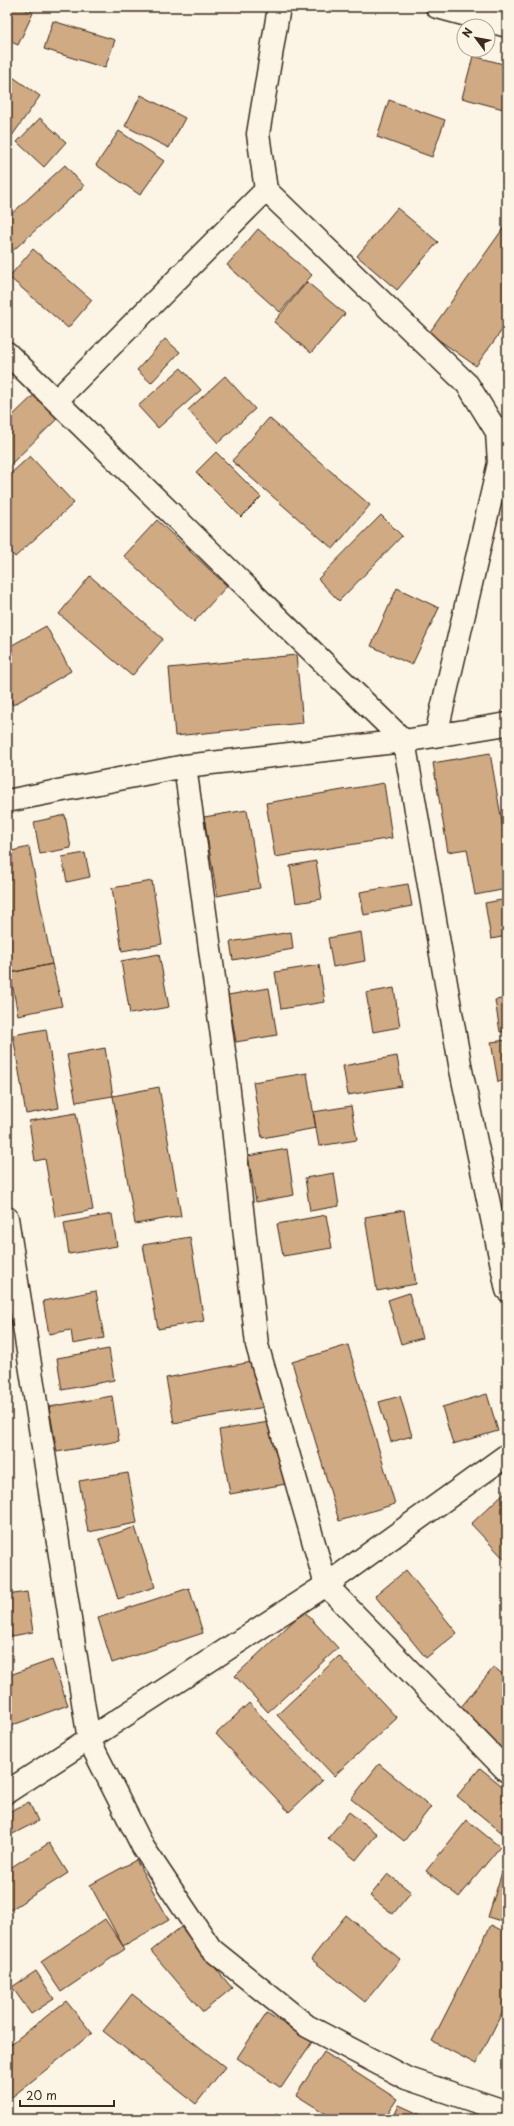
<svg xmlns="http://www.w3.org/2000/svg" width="514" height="2126" font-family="'Playpen Sans',sans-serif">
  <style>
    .building { fill: #d0aa82; stroke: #3b2a1e }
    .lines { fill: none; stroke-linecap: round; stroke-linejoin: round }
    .minor-casing { stroke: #3b2a1e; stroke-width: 25 }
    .minor { stroke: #fcf5e5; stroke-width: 22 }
  </style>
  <rect width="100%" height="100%" fill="#fcf5e5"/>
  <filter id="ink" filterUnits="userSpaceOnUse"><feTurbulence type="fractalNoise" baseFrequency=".025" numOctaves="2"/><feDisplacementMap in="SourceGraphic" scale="8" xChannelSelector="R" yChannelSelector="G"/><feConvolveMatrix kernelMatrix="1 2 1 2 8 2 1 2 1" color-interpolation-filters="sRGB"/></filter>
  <g filter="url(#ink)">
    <path class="building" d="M7,7H20L33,13L18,45L7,40Z
      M53,21L115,40L105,68L44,49Z
      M473,56L507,65V110L462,98Z
      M7,73L40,96L7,143Z
      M141,95L185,118L169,148L125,126Z
      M389,100L445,120L432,157L377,137Z
      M40,118L66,142L44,167L17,142Z
      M119,131L164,161L140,195L96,165Z
      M65,165L84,186L7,256V218Z
      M397,208L438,242L397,290L357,256Z
      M507,223V323L476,366L429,333Z
      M258,229L312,275L280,312L227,265Z
      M33,249L92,300L68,328L9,277Z
      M307,282L345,314L311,353L274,322Z
      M165,339L180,352L151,383L137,370Z
      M181,368L201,390L158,428L138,406Z
      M225,376L255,409L218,443L188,410Z
      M38,391L61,415L7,468V421Z
      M269,418L370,505L333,549L232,461Z
      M216,452L261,497L241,517L196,472Z
      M30,456L74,503L15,557L7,548V477Z
      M381,515L402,536L339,601L318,579Z
      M157,520L227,586L194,622L124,556Z
      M90,576L163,639L132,676L59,614Z
      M397,588L439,608L412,665L371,646Z
      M46,626L71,671L13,705L7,695V648Z
      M296,655L303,723L175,736L169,668Z
      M490,753L507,851V889L475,895L467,849L448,852L433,763Z
      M384,783L392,838L275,857L266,803Z
      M247,810L260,888L217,896L204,817Z
      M65,815L71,848L40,854L34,822Z
      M29,847L52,964L10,973L7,959V852Z
      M85,853L90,877L67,882L62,857Z
      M316,861L322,899L296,903L290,866Z
      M152,881L162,944L122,951L112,888Z
      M408,884L412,906L364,915L360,892Z
      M507,899V936L491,939L485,903Z
      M291,932L293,949L233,960L230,942Z
      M361,932L365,961L333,967L328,938Z
      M159,954L169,1007L130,1014L121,961Z
      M52,964L62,1006L18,1015L10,973Z
      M319,965L325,1002L281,1009L275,972Z
      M269,988L277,1035L236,1042L228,995Z
      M394,988L400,1027L373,1032L366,993Z
      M507,998V1031L500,1032L495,1000Z
      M46,1029L59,1108L26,1114L13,1035Z
      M507,1040V1080L498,1082L491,1042Z
      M105,1048L113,1096L76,1102L67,1055Z
      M397,1056L402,1086L348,1095L343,1066Z
      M307,1073L316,1128L262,1138L253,1082Z
      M159,1087L181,1216L135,1224L113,1096Z
      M503,1090H507V1115Z
      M351,1106L357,1140L319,1146L313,1112Z
      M76,1113L93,1210L55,1217L45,1159L35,1161L29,1121Z
      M287,1149L294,1195L256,1202L248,1156Z
      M334,1173L339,1206L310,1211L305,1178Z
      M404,1210L416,1284L377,1291L365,1217Z
      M112,1214L117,1246L69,1254L64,1223Z
      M326,1215L332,1248L283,1256L277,1224Z
      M190,1237L204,1321L158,1329L143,1245Z
      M96,1291L104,1338L73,1344L71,1330L49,1334L43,1301Z
      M409,1293L422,1338L401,1344L388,1300Z
      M348,1345L395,1504L339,1521L292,1362Z
      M109,1349L114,1380L62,1390L57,1358Z
      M257,1361L265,1407L174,1423L166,1378Z
      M487,1394L498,1431L453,1444L442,1407Z
      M112,1396L119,1441L57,1452L49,1407Z
      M400,1396L412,1436L391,1442L379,1402Z
      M275,1421L286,1484L230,1494L219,1430Z
      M128,1473L137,1523L88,1532L79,1481Z
      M507,1490V1562L471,1524Z
      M135,1527L155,1587L118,1599L99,1539Z
      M406,1570L457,1633L426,1658L375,1596Z
      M189,1588L203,1633L112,1663L98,1618Z
      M27,1592L33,1632L7,1637V1595Z
      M304,1611L338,1648L268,1712L235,1676Z
      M339,1656L397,1718L334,1776L277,1715Z
      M52,1660L68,1705L10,1726L7,1716V1676Z
      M494,1667L507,1678V1755L456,1713Z
      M249,1703L322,1781L289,1812L216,1734Z
      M379,1764L431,1807L404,1841L351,1799Z
      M480,1768L507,1790V1825L501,1832L457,1796Z
      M29,1802L38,1821L7,1837V1813Z
      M349,1812L377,1834L356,1860L328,1838Z
      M467,1820L500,1847L459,1897L426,1871Z
      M49,1843L68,1873L7,1912V1870Z
      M507,1856V1923L488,1917Z
      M136,1860L169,1920L123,1946L90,1885Z
      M388,1874L411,1892L393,1914L370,1896Z
      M346,1915L400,1959L365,2002L311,1959Z
      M105,1919L125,1949L61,1992L41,1962Z
      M491,1925L507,1933V2003L476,2064L432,2041Z
      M181,1927L232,1988L203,2012L151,1951Z
      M36,1971L54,1999L31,2014L12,1987Z
      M132,1994L225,2067L196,2104L103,2031Z
      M66,2001L92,2033L7,2101V2047Z
      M267,2013L312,2042L281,2088L237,2058Z
      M324,2052L397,2099L384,2119H334L296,2095Z
      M399,2105L430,2119H393Z
      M277,2113L286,2119H273Z"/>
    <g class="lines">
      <g class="minor-casing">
        <path id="minor" d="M279,7L258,134L266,190L468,385L497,432L499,463L436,735
          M437,7L507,26
          M7,353L404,741L461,1070L507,1290
          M56,401L266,190
          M185,766L227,1073L257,1345L326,1585L507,1771
          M7,801L185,766L404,741L507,724
          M7,1218L89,1740L143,1847L211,1949L307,2026L406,2078L507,2112
          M7,1792L326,1585L507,1455"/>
      </g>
      <use href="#minor" class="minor"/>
    </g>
  </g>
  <rect width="514" height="2126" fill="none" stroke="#fcf5e5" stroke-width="24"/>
  <rect x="12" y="12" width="490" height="2102" fill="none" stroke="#3b2a1e" stroke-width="1.5" filter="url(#ink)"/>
  <g transform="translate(476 38) rotate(302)"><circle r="19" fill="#fcf5e5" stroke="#afa495"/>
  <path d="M0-3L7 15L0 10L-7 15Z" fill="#3b2a1e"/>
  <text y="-6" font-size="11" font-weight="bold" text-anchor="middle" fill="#3b2a1e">N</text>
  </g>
  <path d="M20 2100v6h94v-6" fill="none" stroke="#3b2a1e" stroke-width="2"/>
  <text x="26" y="2100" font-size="12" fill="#3b2a1e" stroke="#fcf5e5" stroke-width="3" paint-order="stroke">20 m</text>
</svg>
